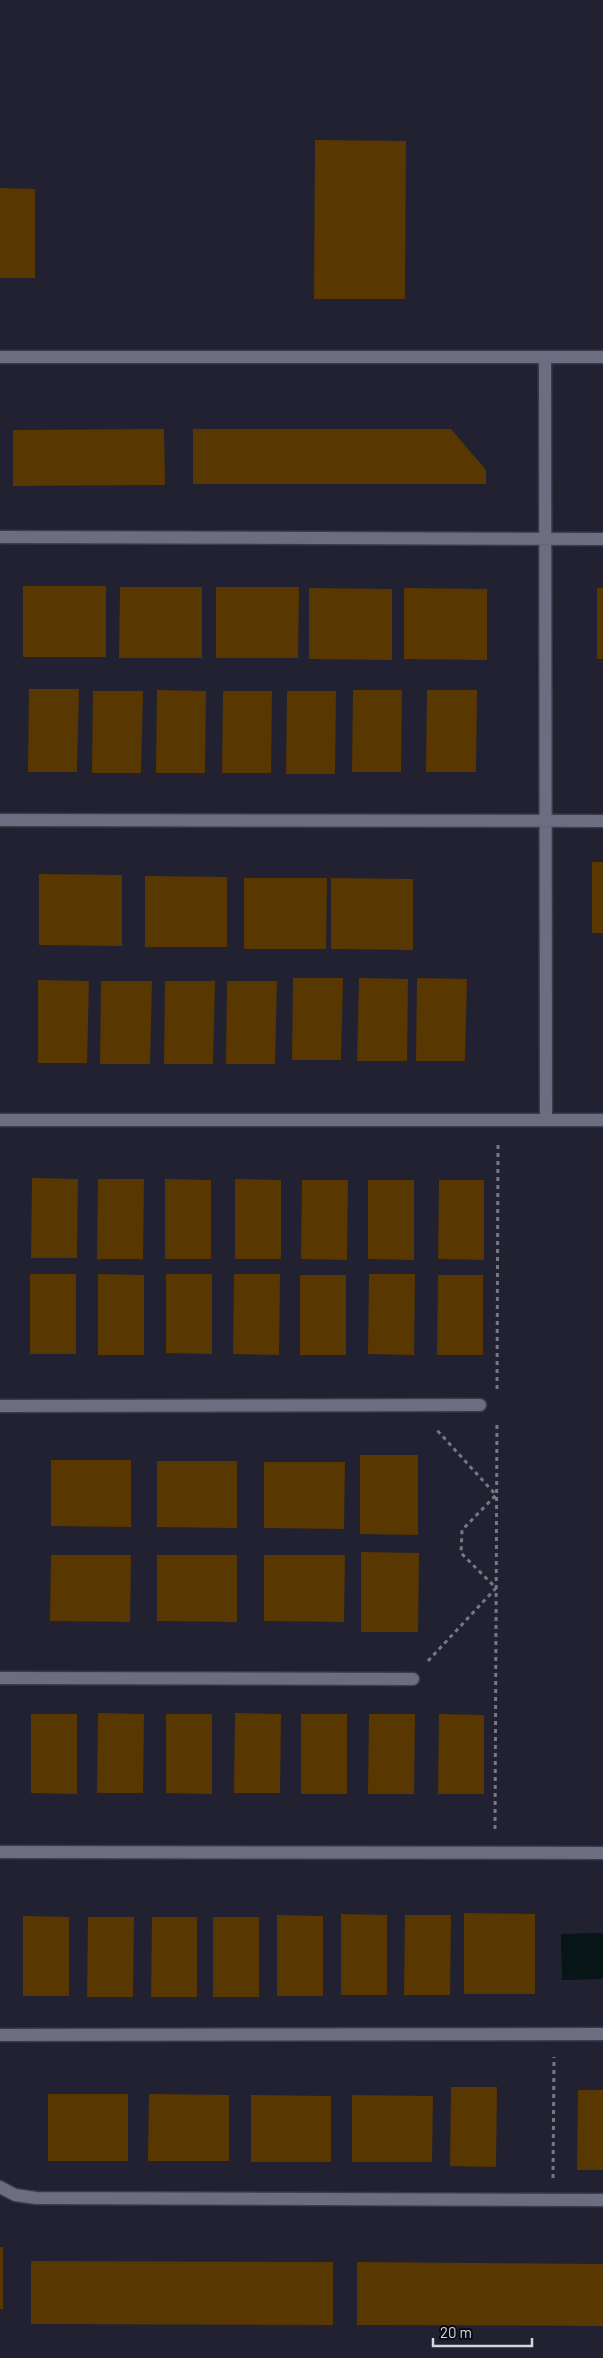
<svg xmlns="http://www.w3.org/2000/svg" width="603" height="2358" font-family="Barlow,sans-serif">
  <style>
    .water { fill: #071516 }
    .building { fill: #593700 }
    .lines { fill: none; stroke-linecap: round; stroke-linejoin: round }
    .minor-casing { stroke: #3a3b49; stroke-width: 15 }
    .path { stroke: #777785; stroke-width: 3; stroke-dasharray: 4 4; stroke-linecap: butt }
    .minor { stroke: #6c6d81; stroke-width: 12 }
  </style>
  <rect width="100%" height="100%" fill="#212132"/>
  <path class="water" d="M603,1933V1979L562,1980L561,1934Z"/>
  <path class="building" d="M315,140L406,141L405,299H314Z
    M0,188L35,189V278H0Z
    M164,429L165,485L13,486V430Z
    M193,429H451L486,470V484H193Z
    M23,586H106V657H23Z
    M120,587H202V658H119Z
    M216,587H299L298,658H216Z
    M309,588L392,589V660L309,659Z
    M404,588L487,589V660L404,659Z
    M597,588H603V659H597Z
    M29,689H79L77,772H28Z
    M157,690L206,691L205,773H156Z
    M353,690H402L401,772H352Z
    M427,690H477L476,772H426Z
    M93,691H143L141,773H92Z
    M223,691H272L271,773H222Z
    M287,691H336L335,774H286Z
    M592,862H603V933H592Z
    M39,874L122,875V946L39,945Z
    M145,876L227,877V947H145Z
    M244,878H327L326,949H244Z
    M331,878L413,879V950L331,949Z
    M293,978H343L341,1060H292Z
    M359,978L408,979L407,1061H357Z
    M417,978L467,979L465,1061H416Z
    M38,980L89,981L87,1063H38Z
    M101,981H152L150,1064H100Z
    M165,981H215L213,1064H164Z
    M227,981H277L275,1064H226Z
    M32,1178L78,1179L77,1258H31Z
    M98,1179H144L143,1259H97Z
    M165,1179L211,1180V1259H165Z
    M235,1179L281,1180V1259H235Z
    M302,1180H348L347,1260L301,1259Z
    M368,1180H414V1260L368,1259Z
    M439,1180H484V1260L438,1259Z
    M30,1274H76V1354H30Z
    M98,1274L144,1275V1355H98Z
    M166,1274H212V1354L166,1353Z
    M234,1274H280L279,1355L233,1354Z
    M369,1274H415L414,1355L368,1354Z
    M300,1275H346V1355H300Z
    M438,1275H483V1355H437Z
    M360,1455H418V1535L360,1534Z
    M51,1460H131V1527L51,1526Z
    M157,1461H237V1528L157,1527Z
    M264,1462H345L344,1529L264,1528Z
    M361,1552L419,1553L418,1632H361Z
    M51,1555H131L130,1622L50,1621Z
    M157,1555H237V1622L157,1621Z
    M264,1555H345L344,1622L264,1621Z
    M98,1713L144,1714L143,1793H97Z
    M235,1713L281,1714L280,1793H234Z
    M31,1714H77V1794L31,1793Z
    M166,1714H212V1794L166,1793Z
    M301,1714H347V1794H301Z
    M369,1714H415L414,1794H368Z
    M439,1714L484,1715V1794H438Z
    M464,1913L535,1914V1994H464Z
    M341,1914L387,1915V1995H341Z
    M277,1915L323,1916V1996H277Z
    M405,1915H451L450,1995H404Z
    M23,1916L69,1917V1996H23Z
    M88,1917H134L133,1997H87Z
    M152,1917H197V1997H151Z
    M213,1917H259V1997H213Z
    M451,2087H497L496,2167L450,2166Z
    M578,2090H603V2170H577Z
    M48,2094H128V2161H48Z
    M149,2094L229,2095V2161H148Z
    M251,2095L331,2096V2162H251Z
    M352,2095L433,2096L432,2162H352Z
    M0,2247H3V2309H0Z
    M31,2261L333,2262V2325L31,2324Z
    M357,2262L603,2264V2326L357,2325Z"/>
  <g class="lines">
    <g class="minor-casing">
      <path id="minor" d="M0,357H603
        M545,357L546,1119
        M0,537L603,539
        M0,820L603,821
        M0,1120H603
        M0,1406L480,1405
        M0,1678L413,1679
        M0,1852L603,1853
        M0,2035L603,2034
        M0,2187L15,2195L36,2198L603,2200"/>
    </g>
    <path class="path" d="M497,1389L498,1145
      M428,1661L496,1588L461,1553L462,1530L496,1495L436,1429
      M495,1829L497,1421
      M553,2178L554,2057"/>
    <use href="#minor" class="minor"/>
  </g>
  <path d="M433 2338v8h99v-8" fill="none" stroke="#d4d5e0" stroke-width="2.5"/>
  <text x="440" y="2338" font-size="15" fill="#d4d5e0" stroke="#0b0b13" stroke-width="4" paint-order="stroke">20 m</text>
</svg>
